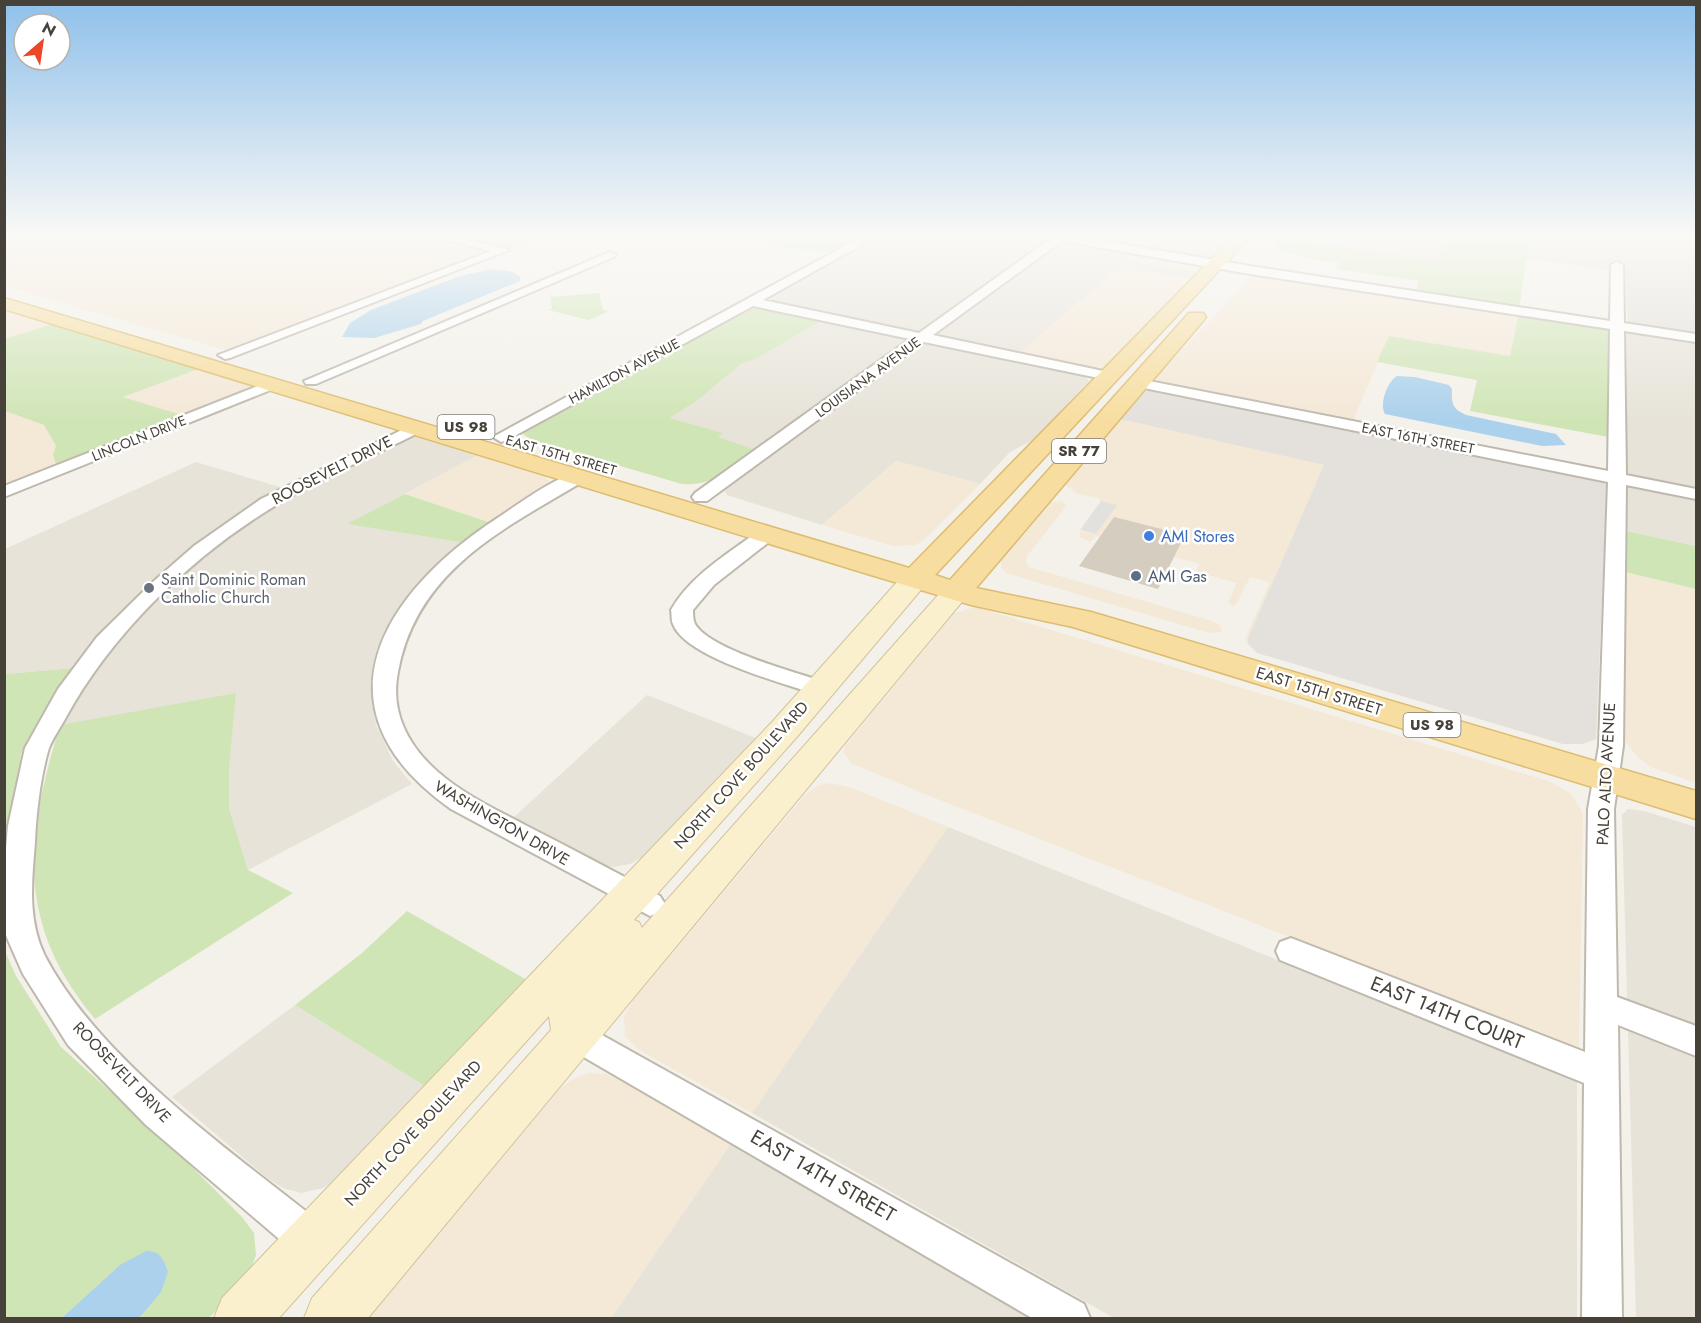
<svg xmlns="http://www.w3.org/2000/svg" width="1701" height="1323" font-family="Jost,sans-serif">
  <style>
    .residential { fill: #e7e3d9 }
    .commercial { fill: #f4e8d7 }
    .industrial { fill: #e4e0db }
    .green { fill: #d0e5b6 }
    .parking { fill: #e3e1de }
    .water { fill: #abd1ec }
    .building { fill: #d5cdc0 }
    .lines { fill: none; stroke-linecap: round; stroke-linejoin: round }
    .minor-casing { stroke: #bfb9ad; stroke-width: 4 }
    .secondary-casing { stroke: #d0c39d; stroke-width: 2 }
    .primary-casing { stroke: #dcbc70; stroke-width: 3 }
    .minor { fill: #fff; fill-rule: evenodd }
    .secondary { fill: #fbf0cd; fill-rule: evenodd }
    .primary { fill: #f7dea0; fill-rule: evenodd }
    .shop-dot { fill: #3f7fe0; stroke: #fff; stroke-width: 2 }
    .service-dot { fill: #5c6f8a; stroke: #fff; stroke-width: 2 }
    .worship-dot { fill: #6b7280; stroke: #fff; stroke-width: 2 }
    .labels { text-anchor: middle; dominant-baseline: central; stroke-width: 5; stroke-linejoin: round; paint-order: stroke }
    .far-street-label { font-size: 14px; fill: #474239; stroke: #fff }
    .shield { fill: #fff; stroke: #7e7b74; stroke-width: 1.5 }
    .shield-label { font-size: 15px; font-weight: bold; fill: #474239 }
    .street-label { font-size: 16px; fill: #474239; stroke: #fff }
    .shop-label { font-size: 16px; fill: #366cbe; stroke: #fff; text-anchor: start }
    .service-label { font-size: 16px; fill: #4e5e75; stroke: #fff; text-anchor: start }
    .worship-label { font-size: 16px; fill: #5b616d; stroke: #fff; text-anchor: start }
    .near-street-label { font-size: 20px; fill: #474239; stroke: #fff }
  </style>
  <rect width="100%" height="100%" fill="#f4f1ea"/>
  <path class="residential" d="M879,235H1037L1051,239L924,332L915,334L763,300Z
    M1235,235L1215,256L1205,258L1069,236Z
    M1061,241L1137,251L1127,260L1200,272L1193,279L1015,356L933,335Z
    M814,317L910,340L756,450L642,419Z
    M1623,329L1696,341V490L1627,476Z
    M931,343L1066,371L1083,375L1089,381L1033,440L1010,452L980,484L896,461L822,525L727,495L725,492L726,486L920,345Z
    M413,437H426L480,454L348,524L465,543L440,561L404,602L386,633L374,666L372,698L376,725L393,761L412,784L248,870L229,808V767L60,725L78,689L141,613L197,562L239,528L313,482Z
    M196,462L283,488L259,502L74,668L5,674V549Z
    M1627,484L1696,498V546L1626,531Z
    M647,695L756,738L644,856L630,864L614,867L601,865L514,817Z
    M1628,809L1644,811L1696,827V1318H1636L1622,815Z
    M948,827L1577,1081V1318H1114L752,1113Z
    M295,1005L426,1087L336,1180L323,1188L301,1193L283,1188L266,1177L172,1097Z
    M732,1142L1030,1318H611Z"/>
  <path class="commercial" d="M418,235L495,251L229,351L5,286L4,236Z
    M1137,251L1206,265L1200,272L1126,261Z
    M1119,267L1193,279L1103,367L1093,369L1015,356Z
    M1255,273L1519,313L1510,356L1389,336L1352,423L1158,381V375Z
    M12,310L56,323L5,339V312Z
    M201,368L252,385L236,395L185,416L122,397Z
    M4,411L44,425L56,447L57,467L4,488Z
    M1120,419L1324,465L1248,638V644L1245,639L1270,582L1250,577L1236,604L1232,606L1228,602L1237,583L1196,572L1200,564L1096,536L1090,542L1080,537V531L1096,534L1116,505L1099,501L1100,498L1077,494L1065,484Z
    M480,454L544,473L550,484L494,524L405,494Z
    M896,461L980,484L924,540L915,545L893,546L822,525Z
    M1050,502L1061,501L1067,505L1027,556L1026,561L1029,567L1212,621L1220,625L1222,632L1209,633L1006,573L1001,567V560Z
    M1621,571L1696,589V783L1651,767L1637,756L1624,740Z
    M976,607L1551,782L1571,794L1583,813L1579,1050L922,793L851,763L844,753L845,746L955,613Z
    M829,783L849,787L948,827L752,1113L639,1050L625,1036L624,1017L632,1002L806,794L817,786Z
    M588,1073L605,1074L628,1084L732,1142L611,1318H368L558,1091L570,1081Z"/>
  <path class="industrial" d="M1278,235H1449L1437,261L1276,237Z
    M1530,235H1696V333L1628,323L1625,273L1526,258Z
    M1150,390L1607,480L1596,739L1583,744H1563L1257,653L1248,644V638L1324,465L1120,419L1144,392Z"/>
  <path class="green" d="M447,235H547V236L510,249Z
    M863,235L830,253L779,247L765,242L760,235Z
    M1449,235H1530L1519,309L1415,293L1419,281L1335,269L1340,263L1306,258L1275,249L1276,237L1437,261Z
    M599,293L603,310L609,311L589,320L548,310L552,309L550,297Z
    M758,306L824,319L757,358L741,364L695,402L669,418L723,433L718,437L756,450C733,467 713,487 682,484L531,440L523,434L526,429L747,308Z
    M1519,313L1608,327V437L1470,411L1477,380L1377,362L1389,336L1510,356Z
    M56,323L201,368L123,397L185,416L57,467L53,455L56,446L44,425L5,411L4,339Z
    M405,494L494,524L465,543L347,524Z
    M1626,531L1696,546V589L1621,571Z
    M74,668L56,692L21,754L16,800L5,834V674Z
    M236,693L229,767V808L248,870L293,893L95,1019C14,922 26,837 60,725Z
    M407,911L527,980L426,1087L295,1005L362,953Z
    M4,949L16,976L61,1047L172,1147L242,1217L254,1233L256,1255L252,1266L236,1290L209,1318H5Z"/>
  <path class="parking" d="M1101,501L1117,505L1096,534L1080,530Z"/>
  <path class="water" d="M492,269L510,271L520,276V281L423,321L421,324L374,338L342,337L350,323L371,310L460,276Z
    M1397,376L1415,377L1449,385L1452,389C1451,404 1453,409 1466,415L1556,434L1566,445L1542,446L1385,414C1379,404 1387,382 1397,376Z
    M146,1251C160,1250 164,1260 168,1272L161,1292L139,1318H62L120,1265Z"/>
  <path class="building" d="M1114,517L1185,535L1158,589L1079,566Z"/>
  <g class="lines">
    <g class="minor-casing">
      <path id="minor" d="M425,235H448L509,250L230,358L225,359L218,355L491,251Z
        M865,235H879L763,300L919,333L1050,239L1041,235H1069L1250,266L1610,321L1611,265L1617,262L1623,265L1624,323L1696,334V342L1624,331L1626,475L1696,489V499L1626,485L1623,746L1614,809L1617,997L1696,1026V1056L1618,1025L1622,1318H1582L1584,1083L1280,960L1276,951L1280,942L1291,938L1585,1052L1588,809L1599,746L1608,482L1139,387L1132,383L1139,379L1608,471L1610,329L1250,274L1062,241L933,335L1108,372L1113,373L1115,376L1113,379L1108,380L924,342L707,501H695L692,497L695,493L910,339L753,306L507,440L501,442L493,437Z
        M610,252L616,255L614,257L316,384H306L304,381Z
        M273,380L278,381L280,384L278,387L4,497V486Z
        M416,423L422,425L424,428L422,431C373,456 320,478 273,507C190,558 112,633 65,719C60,728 53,738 49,748C41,774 36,814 35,842C32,881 27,919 45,956C99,1060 236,1155 327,1228L332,1242L327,1256L313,1261L299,1256L146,1125L68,1045L23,974L4,931V870L8,826L25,748L58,689L97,637L154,581L194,546L261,499Z
        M578,472L584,473L587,477L584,481C503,529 416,571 398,672C390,712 408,746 438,772C464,795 497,810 527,826C572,849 616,872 660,896L665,904L660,912L650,916L451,809C309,709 382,593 499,517C520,503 554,478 578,472Z
        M767,528L774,530L776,534L774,538L714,585L693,610C693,614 693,620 695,624C710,650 798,673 828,683L832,688L828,693L820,695L812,693C780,682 685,657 673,624C671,620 672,614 671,610C691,575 729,553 760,530Z
        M575,1020L1084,1304L1090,1318H1032L563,1045L559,1035L563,1025Z"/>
    </g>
    <g class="secondary-casing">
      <path id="secondary" d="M915,571L925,573L929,579L925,585L796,738L634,920L639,922L642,928L947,585L957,582L967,585L971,591L368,1318H304L312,1298L551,1030L549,1016L279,1318H214L222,1298L772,722L905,573Z"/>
    </g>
    <g class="primary-casing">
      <path id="primary" d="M1235,235H1252L935,575L950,580L1189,313H1203L1206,317L1203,321L976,588L1091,612L1696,791V819L1073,627L971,605L871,575L4,309V298L909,568Z"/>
    </g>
    <use href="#minor" class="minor"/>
    <use href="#secondary" class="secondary"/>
    <use href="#primary" class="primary"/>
  </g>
  <linearGradient id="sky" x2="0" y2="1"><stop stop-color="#8fc0ea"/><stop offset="0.56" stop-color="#faf9f6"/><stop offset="1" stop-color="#faf9f6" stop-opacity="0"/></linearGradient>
  <rect width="1701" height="421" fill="url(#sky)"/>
  <circle class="shop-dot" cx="1149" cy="536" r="6"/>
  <circle class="service-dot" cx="1136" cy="576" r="6"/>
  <circle class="worship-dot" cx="149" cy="588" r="6"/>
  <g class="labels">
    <g class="far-street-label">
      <text transform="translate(624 371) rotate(-28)">HAMILTON AVENUE</text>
      <text transform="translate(868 377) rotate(-36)">LOUISIANA AVENUE</text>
      <text transform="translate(139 438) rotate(-22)">LINCOLN DRIVE</text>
      <text transform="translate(1418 438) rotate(11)">EAST 16TH STREET</text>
      <text transform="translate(561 455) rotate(16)">EAST 15TH STREET</text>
    </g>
    <g class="shield">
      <rect x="437.5" y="415" width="57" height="24" rx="4.5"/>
      <rect x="1052" y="439" width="54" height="24" rx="4.5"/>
      <rect x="1403.5" y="713" width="57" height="24" rx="4.5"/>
    </g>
    <g class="shield-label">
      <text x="466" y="427">US 98</text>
      <text x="1079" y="451">SR 77</text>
      <text x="1432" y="725">US 98</text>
    </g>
    <g class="street-label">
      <text transform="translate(332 470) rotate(-27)">ROOSEVELT DRIVE</text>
      <text transform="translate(1319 691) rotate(17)">EAST 15TH STREET</text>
      <text transform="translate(1606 774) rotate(-87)">PALO ALTO AVENUE</text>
      <text transform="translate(741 775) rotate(-48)">NORTH COVE BOULEVARD</text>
      <text transform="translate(502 823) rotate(30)">WASHINGTON DRIVE</text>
      <text transform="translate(122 1072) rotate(46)">ROOSEVELT DRIVE</text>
      <text transform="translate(413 1133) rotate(-47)">NORTH COVE BOULEVARD</text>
    </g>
    <g class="shop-label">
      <text x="1161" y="536">AMI Stores</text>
    </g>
    <g class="service-label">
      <text x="1148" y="576">AMI Gas</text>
    </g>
    <g class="worship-label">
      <text x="161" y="579">Saint Dominic Roman<tspan x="161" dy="18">Catholic Church</tspan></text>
    </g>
    <g class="near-street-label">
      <text transform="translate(1447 1013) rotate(22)">EAST 14TH COURT</text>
      <text transform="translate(823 1176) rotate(30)">EAST 14TH STREET</text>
    </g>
  </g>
  <rect width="1701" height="1323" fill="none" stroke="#474239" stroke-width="12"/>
  <g transform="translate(42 42) rotate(29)"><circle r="28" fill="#ffffff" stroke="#b5b3b0" stroke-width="1.5"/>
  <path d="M0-4.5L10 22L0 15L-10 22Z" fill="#eb482a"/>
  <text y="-9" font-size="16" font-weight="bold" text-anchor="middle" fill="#474239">N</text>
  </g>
</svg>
